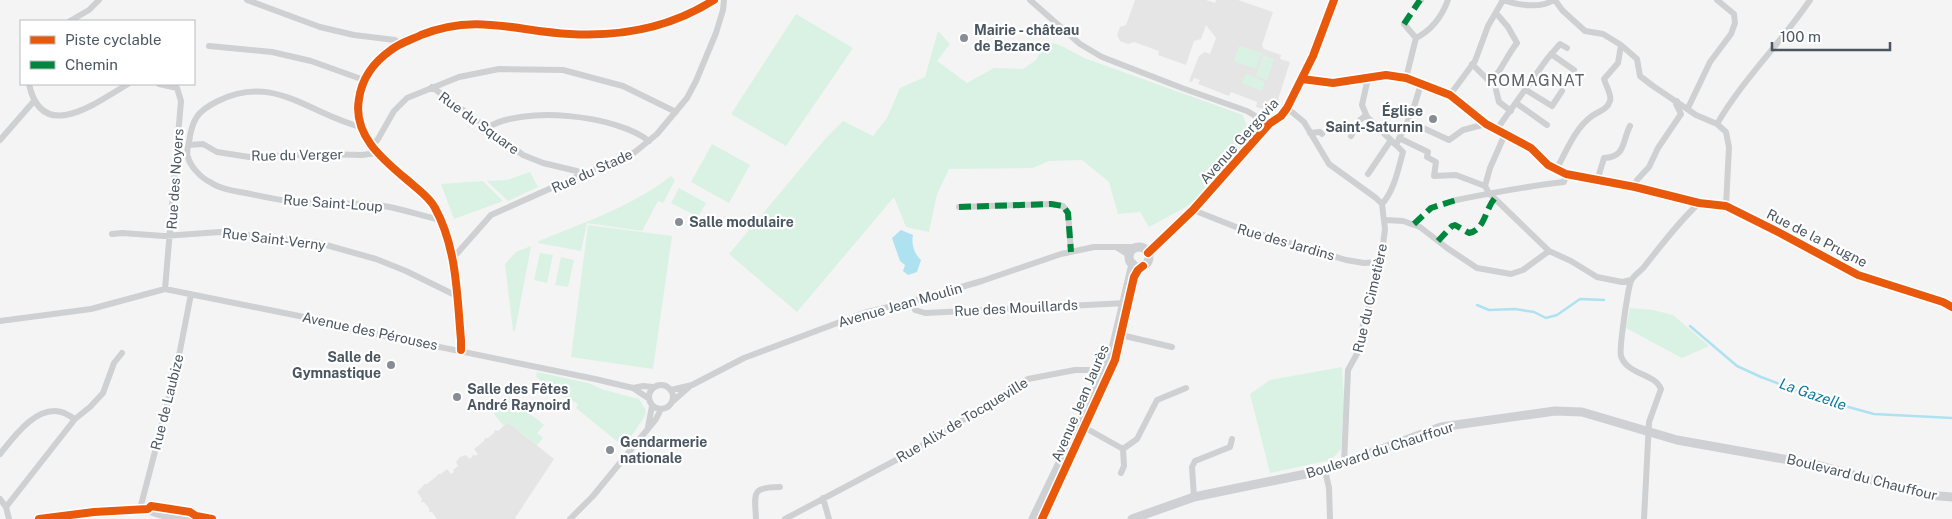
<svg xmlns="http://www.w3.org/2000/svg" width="1952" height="519" font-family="'Public Sans',sans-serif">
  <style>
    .education { fill: #e6e5e6 }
    .green { fill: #d9f2e3 }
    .water { fill: #aee2f0 }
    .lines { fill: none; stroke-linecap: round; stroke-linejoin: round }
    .stream { stroke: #aee2f0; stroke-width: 2.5 }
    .minor { stroke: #ced0d2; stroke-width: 6 }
    .secondary { stroke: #ced0d4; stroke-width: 9 }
    .quiet { stroke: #00873e; stroke-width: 6; stroke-dasharray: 12 6; stroke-linecap: butt }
    .cycleway-casing { stroke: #fff; stroke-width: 11 }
    .cycleway { stroke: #e8590c; stroke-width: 8 }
    .poi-dot { fill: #868d94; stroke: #fff; stroke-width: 2 }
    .labels { text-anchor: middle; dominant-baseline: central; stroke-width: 4.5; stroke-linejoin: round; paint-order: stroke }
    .poi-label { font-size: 14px; font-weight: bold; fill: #4a5661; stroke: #fff; text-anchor: start }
    .street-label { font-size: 14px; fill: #4a5661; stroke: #fff }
    .water-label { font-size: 15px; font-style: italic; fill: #0c7c9b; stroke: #fff }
    .quarter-label { font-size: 16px; letter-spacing: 1px; fill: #5f6368; stroke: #fff }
  </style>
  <rect width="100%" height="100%" fill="#f4f4f4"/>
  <path class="education" d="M1135,0H1206L1215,3L1216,0H1238L1273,12L1262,45L1264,49L1281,55L1280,59L1290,62L1275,109L1268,106L1266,110L1256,107L1257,102L1231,92L1229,96L1198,84L1200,80L1194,78L1192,82L1189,81L1199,56L1205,52L1210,54L1216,38L1206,25L1201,39L1194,41L1186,65L1158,55L1159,51L1134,42L1128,44L1120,41L1117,35L1120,27L1126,25Z
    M508,422L554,459L515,518L517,519H437L432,512H429V508L424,502H421L422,499L417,492L423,486L424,484H427L437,476L438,474H441L447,469L451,474L454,472L453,470L458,466L456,462L460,457L466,455L470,459L474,454L475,456L478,454L474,449L484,441L485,438H488L494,433L495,430L498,431Z"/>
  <path class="green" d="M796,14L853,48L786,146L731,114Z
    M938,31L950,44L937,61L967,83L994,68L1023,69L1036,60L1046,41L1062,46L1084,58L1243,115L1250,137L1200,197L1184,208L1149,227L1140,212L1118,214L1109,182L1082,160L1049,161L1033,168L949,169L937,194L929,232L906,227L894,197L797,312L729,254L826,138L843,121L873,136L887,118L900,88L925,77Z
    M1239,46L1262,53L1256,69L1234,61Z
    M1263,55L1274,59L1267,80L1256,76Z
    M1246,74L1265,82L1262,91L1242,83Z
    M712,144L750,165L729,203L691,182Z
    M530,172L538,187L508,201L487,181L507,180Z
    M671,176L675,180L663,203L658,201L642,231L587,223L581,251L538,243L539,241C585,222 631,207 671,176Z
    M483,181L503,201L454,219L441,184Z
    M679,188L706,203L698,217L671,203Z
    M588,225L672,236L653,369L571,357Z
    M531,246L515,331H513L505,264L516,252Z
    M540,253L553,255L547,283L534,280Z
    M561,257L574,260L568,287L555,285Z
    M1630,308L1653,310L1673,315L1709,346L1682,358L1626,328Z
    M1342,367L1344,400L1341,449L1331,460L1270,473L1250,394L1270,380Z
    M537,372L588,383L604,390L639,399L646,410L645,416L624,447L576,408L578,404L559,394L536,377Z
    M508,396L544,425L537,433L543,438L537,445L508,422L504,426L494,414Z"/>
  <path class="water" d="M901,230L913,235C911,243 914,254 921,260L917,272L908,275L903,271L905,265L900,261L892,238Z"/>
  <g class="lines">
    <path class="stream" d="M1477,305L1489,310L1515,309L1534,312L1546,318L1557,315L1580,299L1604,300
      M1690,326L1737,366L1761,377L1819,399L1874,414L1952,418"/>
    <path class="minor" d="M247,0L320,27L354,35L395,40L400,44
      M1030,0L1080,44L1102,57L1182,88L1247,111L1269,124
      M1420,0H1421
      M1504,0C1516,5 1542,9 1553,0
      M1555,0L1562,10L1585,31L1603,34L1621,45L1637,59L1640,76L1653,86L1696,115L1717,124L1726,132L1729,147L1726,206
      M70,21L89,10L99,0
      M1404,24L1416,38
      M1416,38C1432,30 1442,16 1448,0
      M209,46L272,52L311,61L364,80
      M1551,54L1574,70
      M1472,64L1487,79L1494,78C1503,67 1508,54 1517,43L1508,27L1496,13
      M1368,78L1362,105L1367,117L1396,145
      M1406,78L1416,38
      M1302,79L1333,83L1386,75L1406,78L1450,95L1486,124L1531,148L1548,165L1566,174L1635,187L1699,203L1726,206L1780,233L1858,275L1943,302L1952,307
      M29,84C42,145 97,102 128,84
      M159,84L177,88L181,101L165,289
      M432,87L523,155L543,163L585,173
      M1496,90L1499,102L1511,111
      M1526,90L1552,106L1562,91
      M1450,95L1475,61L1488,26L1503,0
      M1516,103L1547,125
      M1287,108L1304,122L1329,164L1376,198L1382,204L1385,229L1380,268L1363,325L1358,352L1348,370L1344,463
      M1688,108L1710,62L1731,34L1735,23L1734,14L1717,0
      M1408,121L1449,140L1463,130L1486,124
      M1717,124C1743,79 1781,43 1810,0
      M361,127C309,114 274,73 218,101C197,111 192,120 189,142C188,146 186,153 188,157C190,166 201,178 210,182C220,189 234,191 246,193C265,197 286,202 306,203C327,204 349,203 370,204C395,206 417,215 441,220
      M487,128C522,105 617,115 649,141
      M1497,129L1547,59L1560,44L1567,48
      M1310,133L1320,132L1322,134
      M1505,134L1490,168L1485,186L1489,193L1549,251L1571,261L1597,277L1622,282L1631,280
      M1351,136L1360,120L1366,115
      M1399,138L1428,152L1427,157L1436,162L1434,176L1456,175L1485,186
      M0,140L34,101
      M189,145L203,144L217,152L249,157L321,154L362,155L377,153
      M372,146L378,139L394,111L407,98L459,77L499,69L563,70L623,86L676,112
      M1556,170C1566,152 1575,128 1592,116C1599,111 1607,110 1610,101C1612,95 1606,86 1604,79L1618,63L1621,45
      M1368,174L1391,140
      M1597,181L1604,158C1626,157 1622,141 1630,126
      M1635,187L1637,180L1649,167L1658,148L1681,114L1676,104L1677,101
      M1456,200C1492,193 1527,186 1564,182L1566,174
      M1382,204C1394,191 1398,170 1403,152L1396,145L1413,110L1421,84
      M959,207L1051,204L1063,206L1068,213L1071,252
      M1193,210L1236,227L1346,260L1364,263L1380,262
      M1385,220L1403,221L1420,227L1447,248L1477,268L1511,274L1523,270L1549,251
      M112,234L122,233L164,236L220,232L319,243L376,259L406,271L457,296
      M1116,247L1129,255
      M453,258L491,215L585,173L615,162L635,152L657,134L687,98L696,81L716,33L723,10L724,0
      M913,301L915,310L925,313L1127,303
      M0,321L91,309L165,289L319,320L328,324L595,379L633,388L648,398
      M1121,335L1172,347
      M461,350V340C457,296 457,248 435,208C430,198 420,191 412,184C386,162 352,137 359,99C362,77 374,62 391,50C400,43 411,40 421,35C476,13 515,31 570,34C621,37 670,28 714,0
      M649 397a12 12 0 1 1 24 0a12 12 0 1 1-24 0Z
      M633,388L643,386L653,387
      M671,390L692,385L744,358L864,313L913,301L982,281L1061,254L1094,247H1136
      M672,402L689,387
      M1082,426L1123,449L1137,439L1157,400L1186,388
      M648,427L652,406
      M0,454C13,438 36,405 61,412C66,413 71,417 75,419
      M1325,470L1329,488L1330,519
      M1121,473L1124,466L1123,449
      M1194,497L1192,467L1195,461L1230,447L1232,439
      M823,498L829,519
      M0,499L6,507L9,519
      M6,507L75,419L90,407L103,393L114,363L122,353
      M140,509L176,371L191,294
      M570,519L593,496L656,419L661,409
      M756,519C755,494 750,487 780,487
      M785,519L915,450L1028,379L1075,370H1089L1108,376
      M1644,519L1649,422L1661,389C1655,373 1627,375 1621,356C1619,348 1628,288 1631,281C1633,276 1641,271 1644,267C1662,244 1678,223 1699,203"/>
    <path class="secondary" d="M1129 257a10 10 0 1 1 20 0a10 10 0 1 1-20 0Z
      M1148,253L1193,210L1269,124L1281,116L1287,108L1313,56L1334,0
      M1133,279L1138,270L1143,266
      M148,509C160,516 183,519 196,516
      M39,519L94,512L148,509L151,506L190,512L196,516L212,519
      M1033,519L1111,357L1133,264
      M1042,519L1094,406
      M1132,519L1194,497L1325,470L1441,427L1555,411L1582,412L1677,440L1817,465L1927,495L1952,497"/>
    <path class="quiet" d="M1404,24L1420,0
      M959,207L1051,204L1063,206L1068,213L1071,252
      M1414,224L1431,208L1456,200
      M1438,241L1452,226L1455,225L1469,233C1485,230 1485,209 1495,198"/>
    <g class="cycleway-casing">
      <path id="cycleway" d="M1302,79L1333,83L1386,75L1406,78L1450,95L1486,124L1531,148L1548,165L1566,174L1635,187L1699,203L1726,206L1780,233L1858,275L1943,302L1952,307
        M1148,253L1193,210L1269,124L1281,116L1287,108L1313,56L1334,0
        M461,350V340C457,296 457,248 435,208C430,198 420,191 412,184C386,162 352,137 359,99C362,77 374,62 391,50C400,43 411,40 421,35C476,13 515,31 570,34C621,37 670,28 714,0
        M39,519L94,512L148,509L151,506L190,512L196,516L212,519
        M1042,519L1115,360L1134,277L1138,270L1143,266"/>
    </g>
    <use href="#cycleway" class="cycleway"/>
  </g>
  <g class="poi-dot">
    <circle cx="964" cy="38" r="5"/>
    <circle cx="1433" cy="119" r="5"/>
    <circle cx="679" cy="222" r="5"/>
    <circle cx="391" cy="365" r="5"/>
    <circle cx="457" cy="397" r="5"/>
    <circle cx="610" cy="450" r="5"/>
  </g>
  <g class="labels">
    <g class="poi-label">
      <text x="974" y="30">Mairie - château<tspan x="974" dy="16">de Bezance</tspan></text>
      <text x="1423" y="111" text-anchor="end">Église<tspan x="1423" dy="16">Saint-Saturnin</tspan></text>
      <text x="689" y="222">Salle modulaire</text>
      <text x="381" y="357" text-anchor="end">Salle de<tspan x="381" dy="16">Gymnastique</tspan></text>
      <text x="467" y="389">Salle des Fêtes<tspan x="467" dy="16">André Raynoird</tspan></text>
      <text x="620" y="442">Gendarmerie<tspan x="620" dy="16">nationale</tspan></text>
    </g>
    <g class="street-label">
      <text transform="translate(479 123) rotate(36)">Rue du Square</text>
      <text transform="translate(1239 141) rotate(-48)">Avenue Gergovia</text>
      <text transform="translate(297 155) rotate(-1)">Rue du Verger</text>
      <text transform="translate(592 171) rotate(-24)">Rue du Stade</text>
      <text transform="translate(175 179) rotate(-86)">Rue des Noyers</text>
      <text transform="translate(333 203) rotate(4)">Rue Saint-Loup</text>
      <text transform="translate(1817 238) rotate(27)">Rue de la Prugne</text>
      <text transform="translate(274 239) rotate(7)">Rue Saint-Verny</text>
      <text transform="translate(1286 242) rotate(16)">Rue des Jardins</text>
      <text transform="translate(1370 298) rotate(-77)">Rue du Cimetière</text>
      <text transform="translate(900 305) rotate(-16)">Avenue Jean Moulin</text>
      <text transform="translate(1016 308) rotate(-3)">Rue des Mouillards</text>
      <text transform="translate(370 331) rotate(12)">Avenue des Pérouses</text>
      <text transform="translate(167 402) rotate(-76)">Rue de Laubize</text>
      <text transform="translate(1080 403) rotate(-67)">Avenue Jean Jaurès</text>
      <text transform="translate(962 420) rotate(-31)">Rue Alix de Tocqueville</text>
      <text transform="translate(1380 450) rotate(-18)">Boulevard du Chauffour</text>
      <text transform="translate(1862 477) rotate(14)">Boulevard du Chauffour</text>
    </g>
    <g class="water-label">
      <text transform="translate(1813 394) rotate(19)">La Gazelle</text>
    </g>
    <g class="quarter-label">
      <text x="1536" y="80">ROMAGNAT</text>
    </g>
  </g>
  <rect x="20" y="20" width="175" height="65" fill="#ffffff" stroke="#b7bbc0"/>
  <rect x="30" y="36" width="25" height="8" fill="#e8590c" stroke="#b7bbc0"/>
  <text x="65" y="45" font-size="15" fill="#4a5661">Piste cyclable</text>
  <rect x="30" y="61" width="25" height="8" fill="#00873e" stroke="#b7bbc0"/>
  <text x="65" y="70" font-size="15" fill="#4a5661">Chemin</text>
  <path d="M1772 42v8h118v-8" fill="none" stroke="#4a5661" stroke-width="2.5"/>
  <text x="1780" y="42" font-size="15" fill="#4a5661" stroke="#ffffff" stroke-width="4" paint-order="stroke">100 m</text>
</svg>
